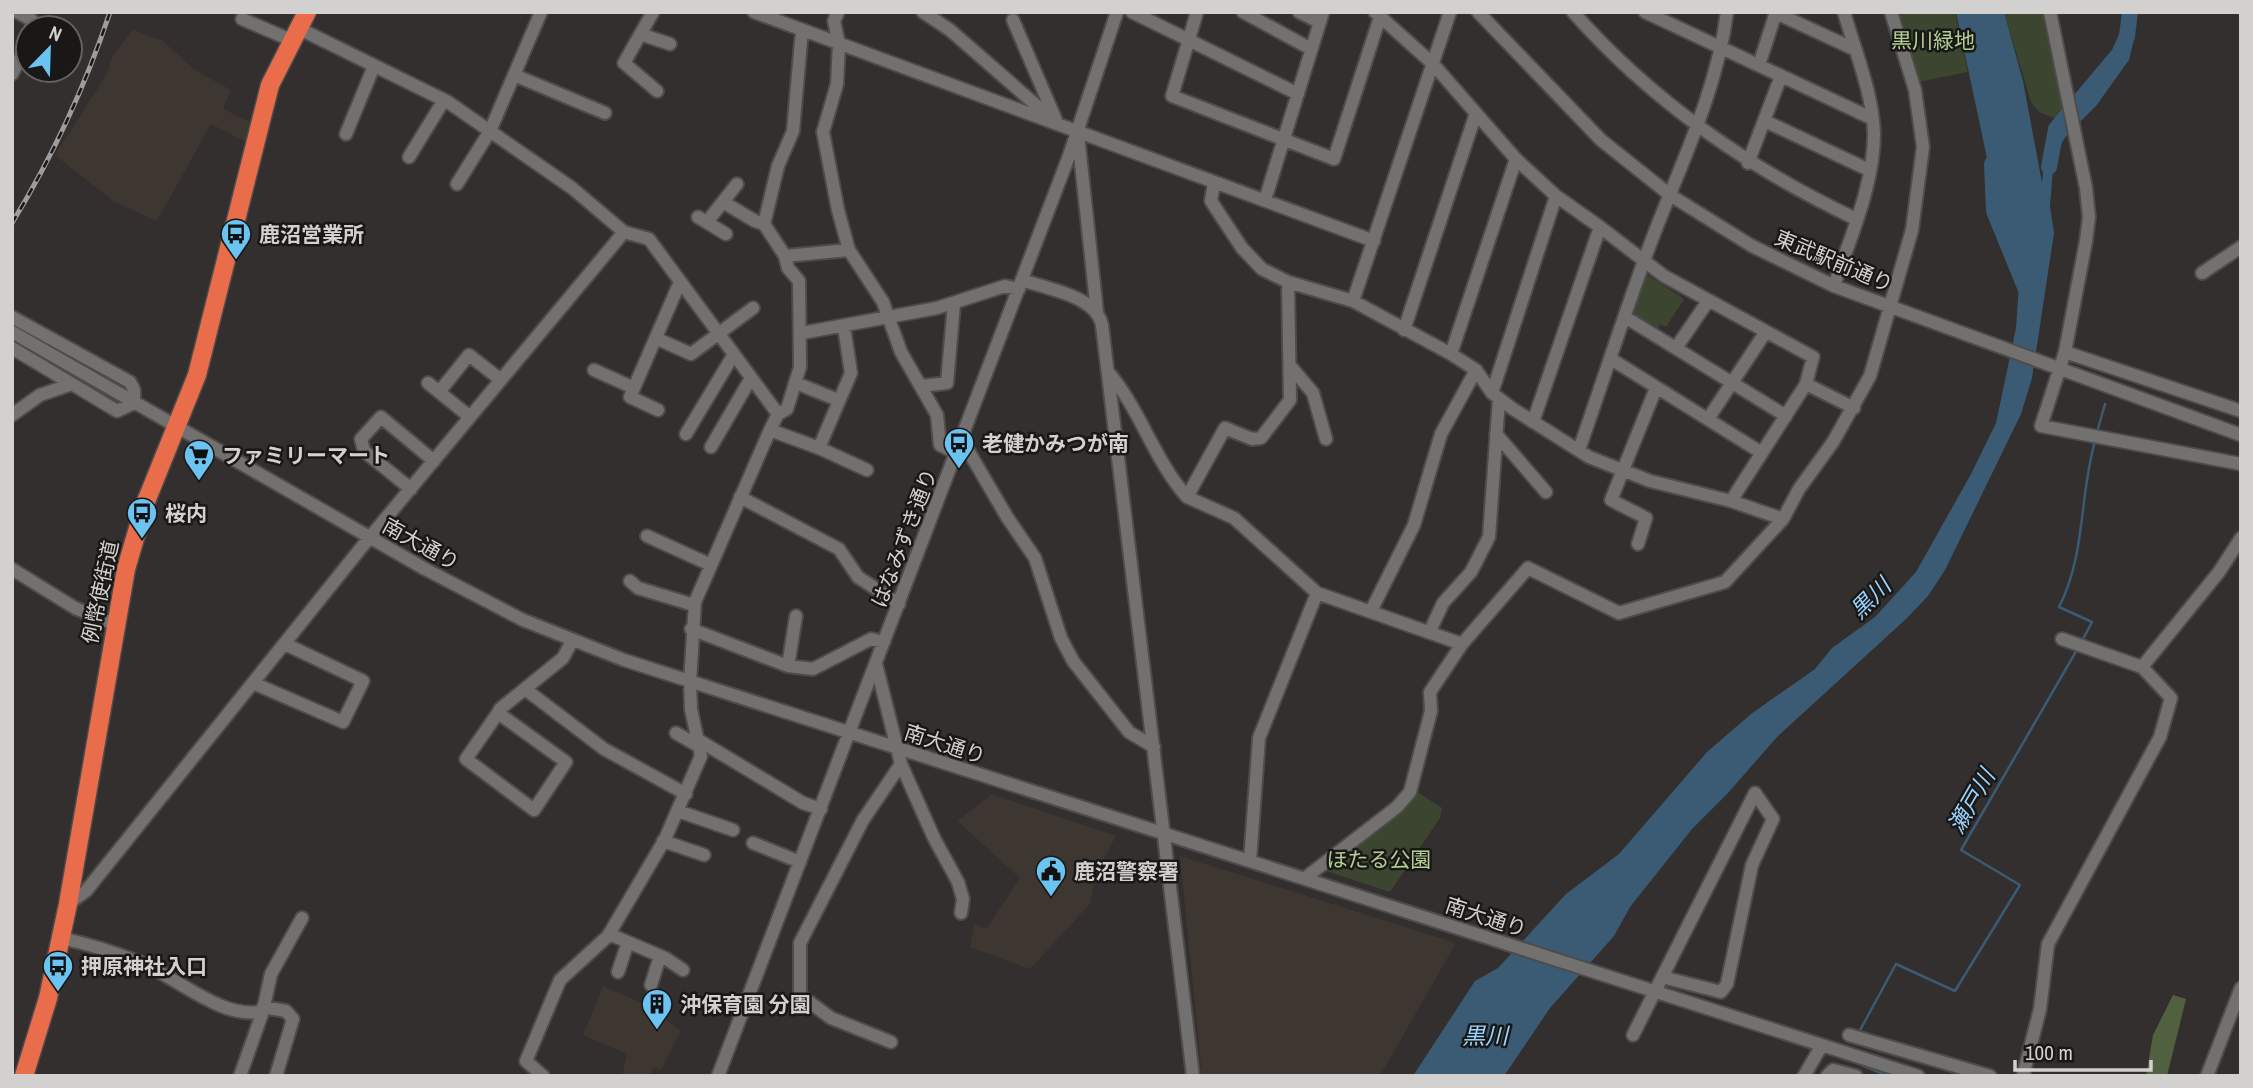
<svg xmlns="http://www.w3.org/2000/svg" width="2253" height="1088" font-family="'Archivo Narrow','Noto Sans JP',sans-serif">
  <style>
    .built { fill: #3e3631 }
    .green { fill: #3b4530 }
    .forest { fill: #51603f }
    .water { fill: #3b5b74 }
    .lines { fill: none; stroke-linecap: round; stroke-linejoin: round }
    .stream { stroke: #3b5b74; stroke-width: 2.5 }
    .river { stroke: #3b5b74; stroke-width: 16 }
    .minor-casing { stroke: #4e4b4a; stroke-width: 16 }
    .highway-casing { stroke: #4e4b4a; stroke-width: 21 }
    .minor { stroke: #73716f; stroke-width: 12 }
    .highway { stroke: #e96d4a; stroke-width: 18 }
    .rail-casing { stroke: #9f9d9c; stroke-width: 5 }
    .rail { stroke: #191817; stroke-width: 2.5; stroke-dasharray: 8; stroke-linecap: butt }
    .labels { text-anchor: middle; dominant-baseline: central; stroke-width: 5; stroke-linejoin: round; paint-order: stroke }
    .park-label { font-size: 21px; fill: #b2ce92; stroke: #191817 }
    .poi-label { font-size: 21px; font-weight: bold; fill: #d2d1d0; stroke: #191817; text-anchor: start }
    .street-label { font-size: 21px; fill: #d2d1d0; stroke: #191817 }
    .water-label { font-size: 23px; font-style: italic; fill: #99d3fe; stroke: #191817 }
  </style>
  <rect width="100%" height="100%" fill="#322f2e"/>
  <path class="built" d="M133,30L163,41L195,70L231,90L223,109L254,124L248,143L211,124L157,221L113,201L55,155L105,77L113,55Z
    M992,794L1116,836L1095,876L1090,904L1030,969L970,947L974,924L987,928L1020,878L957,821Z
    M1180,856L1456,943L1380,1076H1202Z
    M603,986L647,1005L681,1031L661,1070L654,1067L649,1076H622L627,1054L583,1035Z"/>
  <path class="green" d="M1894,12H1955L1968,72L1918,82Z
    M2004,12H2047L2066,115L2061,121L2039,112L2031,102Z
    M1643,272L1684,299L1666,327L1660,324L1656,332L1632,318L1630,311Z
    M1416,791L1442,808L1440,818L1390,892L1320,869Z"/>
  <path class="forest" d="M2173,995L2186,999L2167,1076H2146L2153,1035Z"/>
  <path class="water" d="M1956,12H2004L2023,81L2042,183L2044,164L2058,131L2084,106L2125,52L2126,12H2135V35L2129,60L2096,106L2066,136L2054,156L2050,206L2054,233L2032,378L2021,414L1945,570L1928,596L1906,619L1777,737L1728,793L1692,829L1630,907L1614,936L1550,1008L1504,1076H1413L1475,981L1498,968L1566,894L1619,854L1707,752L1751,714L1815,669L1832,648L1875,617L1916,572L1971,474L1996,423L2016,328L2020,269L1998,210Z"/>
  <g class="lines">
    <path class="stream" d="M2097,432L2105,404
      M2081,643L2092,622L2059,607C2086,554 2079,497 2095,441
      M1858,1034L1896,964L1955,991L2020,885L1961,850L2078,648
      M1845,1058L1888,1076"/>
    <path class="river" d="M1992,164L1994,211L2027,292
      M2049,167L2056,129L2119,54L2127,36L2130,12"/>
    <g class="minor-casing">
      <path id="minor" d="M17,12L32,20V28
        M653,12L624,63L657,91
        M754,12L1374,241
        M838,12L834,21L839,44L837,84L823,132L838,210L849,250L883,302L901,352L937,415L940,445L957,453
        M923,12L950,30L1052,119
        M1132,12L1298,94
        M1197,12L1172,96L1334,159L1380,17
        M1243,12L1311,49
        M1299,12L1319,22
        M1375,12L1433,64L1516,159L1556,196L1600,227
        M1478,12L1601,140L1670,195L1752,246L1834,286L2241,435
        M1573,12C1653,102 1747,167 1856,219
        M1645,12L1871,118
        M2050,12L2086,188L2089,217L2086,241L2065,352L2041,426L2241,464
        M1776,13L1854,49
        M242,19L291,40
        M1013,20L1056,120
        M298,28L448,102L572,188L624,232L649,239L778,414
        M643,35L670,44
        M1759,65L1776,12
        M12,74L28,42
        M514,75L605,113
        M1765,121L1869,170
        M346,134L374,66
        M1078,135L1097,312
        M409,157L444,100
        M1748,163L1781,76
        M1214,182L1211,201L1242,248L1262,269L1288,282L1353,301L1451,354L1476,370L1492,393L1513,409L1589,457L1650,481L1731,501L1783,519
        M457,184L490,131L541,12
        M1265,200L1323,12
        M723,202L755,221L764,224
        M698,217L726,234
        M707,222L737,184
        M785,256L849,250
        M2202,273L2241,247
        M1022,280C1048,289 1096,296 1102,325L1193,1076
        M1834,286C1850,238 1874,185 1874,134C1873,94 1855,51 1844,12
        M1353,301L1450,12
        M12,317L130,382L134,390V403L117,411L12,348
        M1625,317L1786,416
        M1404,330L1476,113
        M12,332L425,569L523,620L624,660L1918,1076
        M802,333L937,308L1005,286L1019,289
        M662,341L691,354L753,308
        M1676,348L1708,301
        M2065,352L2241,411
        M1451,354L1516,159
        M1611,359L1762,453
        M1291,367L1313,393L1326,439
        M594,370L634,388
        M1109,373C1141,411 1154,460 1187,497L1225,428L1252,439L1261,438L1290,400L1288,282
        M428,383L470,417
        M796,383L838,400
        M1806,384L1854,408
        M922,386L947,383L954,304
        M439,392L469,355L501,380
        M1492,393L1556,196
        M658,410L630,397L680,282
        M12,415L40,395L72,384
        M1708,419L1765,333
        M1533,422L1600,227L1664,276L1813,357L1806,384L1731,501
        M770,430L819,448L851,373L844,327
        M686,434L734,354
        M1496,434L1546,492
        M962,440L1007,517L1035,558L1061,638L1073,661L1129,732L1154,747
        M711,447L751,378
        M819,448L867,470
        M1579,450C1604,378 1627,305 1654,234C1682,162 1717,90 1727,12
        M411,489L364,451L361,439L381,417L434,461
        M740,497L839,549L858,577L899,604
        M1187,497L1234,518L1317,593L1462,644L1528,568L1619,613L1725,582L1783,519L1799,489L1833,442L1870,376L1912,230L1923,147L1915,90L1891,12
        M647,536L711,565
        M1638,544L1646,518L1611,500L1656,388
        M12,569L75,608L114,624
        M630,581L638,588L694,605
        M1371,611L1414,525L1441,434L1476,370
        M691,629L788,666L813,669L871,639L884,642
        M1430,631L1443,603L1471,572L1489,537L1499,399
        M876,664L901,764L934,838L958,882L963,899L961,913
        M788,666L796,616
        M2142,667L2219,572L2241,538
        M253,683L343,722L363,681L285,644
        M525,689L604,749L686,794
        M498,713L566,762L534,810L466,759L498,713L500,709L563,658L572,641
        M676,733L702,748
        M700,741L803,803L821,809
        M678,811L733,830
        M663,841L704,855
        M753,843L800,862
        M1250,861L1259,738L1317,593
        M1305,878L1397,807L1410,792L1431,711L1430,692L1462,644
        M68,904L86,891L361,548L624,232
        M609,934L665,958L683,970
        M61,938C88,944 114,952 139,962C177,977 223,1021 263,1011L240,1076
        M618,972L628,942
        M651,985L660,956
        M263,1007L286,1011L293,1019L276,1076
        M263,1011L271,974L302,918
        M1633,1035L1755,793L1773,819L1752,865L1727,984L1721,992L1662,977
        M1849,1035L1990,1076
        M891,1042L831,1018L800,995V943L863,820L901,764
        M543,1076L526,1061L560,980L608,936L665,839L701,756L691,709L690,682L695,602L770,430L778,414L787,409L800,367L799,281L788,268L785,256L764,224L778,166L793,131L802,30
        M718,1076L1069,156L1117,12
        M1804,1076L1822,1045
        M1827,1076L1833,1070L1856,1076
        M2023,1076L2040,1009L2048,944L2160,737L2171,698L2142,667L2062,639
        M2207,1076L2241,988"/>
    </g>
    <g class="highway-casing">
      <path id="highway" d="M24,1076L48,998L68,904L126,569L145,504L197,375L270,85L307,12"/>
    </g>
    <use href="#minor" class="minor"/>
    <use href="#highway" class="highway"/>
    <g class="rail-casing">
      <path id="rail" d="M12,223C53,156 85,87 110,12"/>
    </g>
    <use href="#rail" class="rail"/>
  </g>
  <defs>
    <g id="bus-pin" transform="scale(1.575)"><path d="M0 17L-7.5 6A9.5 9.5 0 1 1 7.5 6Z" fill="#6bc3f2" stroke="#191817"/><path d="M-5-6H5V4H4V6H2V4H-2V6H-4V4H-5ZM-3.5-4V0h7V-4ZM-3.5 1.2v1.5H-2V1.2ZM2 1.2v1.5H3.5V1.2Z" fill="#111"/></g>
    <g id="supermarket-pin" transform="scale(1.575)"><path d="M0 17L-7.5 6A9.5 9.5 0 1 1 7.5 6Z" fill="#6bc3f2" stroke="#191817"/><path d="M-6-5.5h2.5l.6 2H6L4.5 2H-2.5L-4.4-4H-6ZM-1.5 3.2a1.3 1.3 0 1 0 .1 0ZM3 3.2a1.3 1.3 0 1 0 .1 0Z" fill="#111"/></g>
    <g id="civic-pin" transform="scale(1.575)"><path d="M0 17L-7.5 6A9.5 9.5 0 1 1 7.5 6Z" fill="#6bc3f2" stroke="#191817"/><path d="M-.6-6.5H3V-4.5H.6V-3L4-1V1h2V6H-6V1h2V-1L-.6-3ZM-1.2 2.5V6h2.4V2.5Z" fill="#111"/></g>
    <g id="building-pin" transform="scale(1.575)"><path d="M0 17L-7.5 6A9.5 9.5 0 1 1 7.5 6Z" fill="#6bc3f2" stroke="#191817"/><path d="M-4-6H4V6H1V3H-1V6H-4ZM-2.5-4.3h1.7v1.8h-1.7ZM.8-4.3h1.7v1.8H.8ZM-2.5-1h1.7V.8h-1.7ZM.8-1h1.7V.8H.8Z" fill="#111"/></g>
  </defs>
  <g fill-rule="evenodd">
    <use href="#bus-pin" x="236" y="234"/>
    <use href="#bus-pin" x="959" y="443"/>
    <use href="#supermarket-pin" x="199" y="455"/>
    <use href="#bus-pin" x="142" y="513"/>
    <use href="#civic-pin" x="1051" y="871"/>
    <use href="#bus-pin" x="58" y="966"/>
    <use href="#building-pin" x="657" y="1004"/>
  </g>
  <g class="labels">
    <g class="park-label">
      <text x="1933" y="40">黒川緑地</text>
      <text x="1379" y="859">ほたる公園</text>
    </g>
    <g class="poi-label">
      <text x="259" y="234">鹿沼営業所</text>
      <text x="982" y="443">老健かみつが南</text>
      <text x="222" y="455">ファミリーマート</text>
      <text x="165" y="513">桜内</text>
      <text x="1074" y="871">鹿沼警察署</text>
      <text x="81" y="966">押原神社入口</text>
      <text x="680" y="1004">沖保育園 分園</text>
    </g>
    <g class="street-label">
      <text transform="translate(1834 261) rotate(23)">東武駅前通り</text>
      <text transform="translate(904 538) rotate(-69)">はなみずき通り</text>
      <text transform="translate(421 544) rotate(29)">南大通り</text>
      <text transform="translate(100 592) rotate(-78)">例幣使街道</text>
      <text transform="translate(945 744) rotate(18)">南大通り</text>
      <text transform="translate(1486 917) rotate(18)">南大通り</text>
    </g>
    <g class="water-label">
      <text transform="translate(1870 598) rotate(-45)">黒川</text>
      <text transform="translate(1971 801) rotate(-60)">瀬戸川</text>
      <text x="1485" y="1035">黒川</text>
    </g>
  </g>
  <rect width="2253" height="1088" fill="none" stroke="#d2d1d0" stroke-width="28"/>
  <g transform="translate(49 49) rotate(23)"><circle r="33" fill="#191817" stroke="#636261" stroke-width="2"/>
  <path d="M0-5L12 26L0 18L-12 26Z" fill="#6bc3f2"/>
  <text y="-10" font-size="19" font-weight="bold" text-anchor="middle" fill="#d2d1d0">N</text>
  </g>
  <path d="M2015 1060v10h136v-10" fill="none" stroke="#d2d1d0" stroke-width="3.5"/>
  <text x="2025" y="1060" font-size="21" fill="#d2d1d0" stroke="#191817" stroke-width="5" paint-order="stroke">100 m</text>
</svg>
